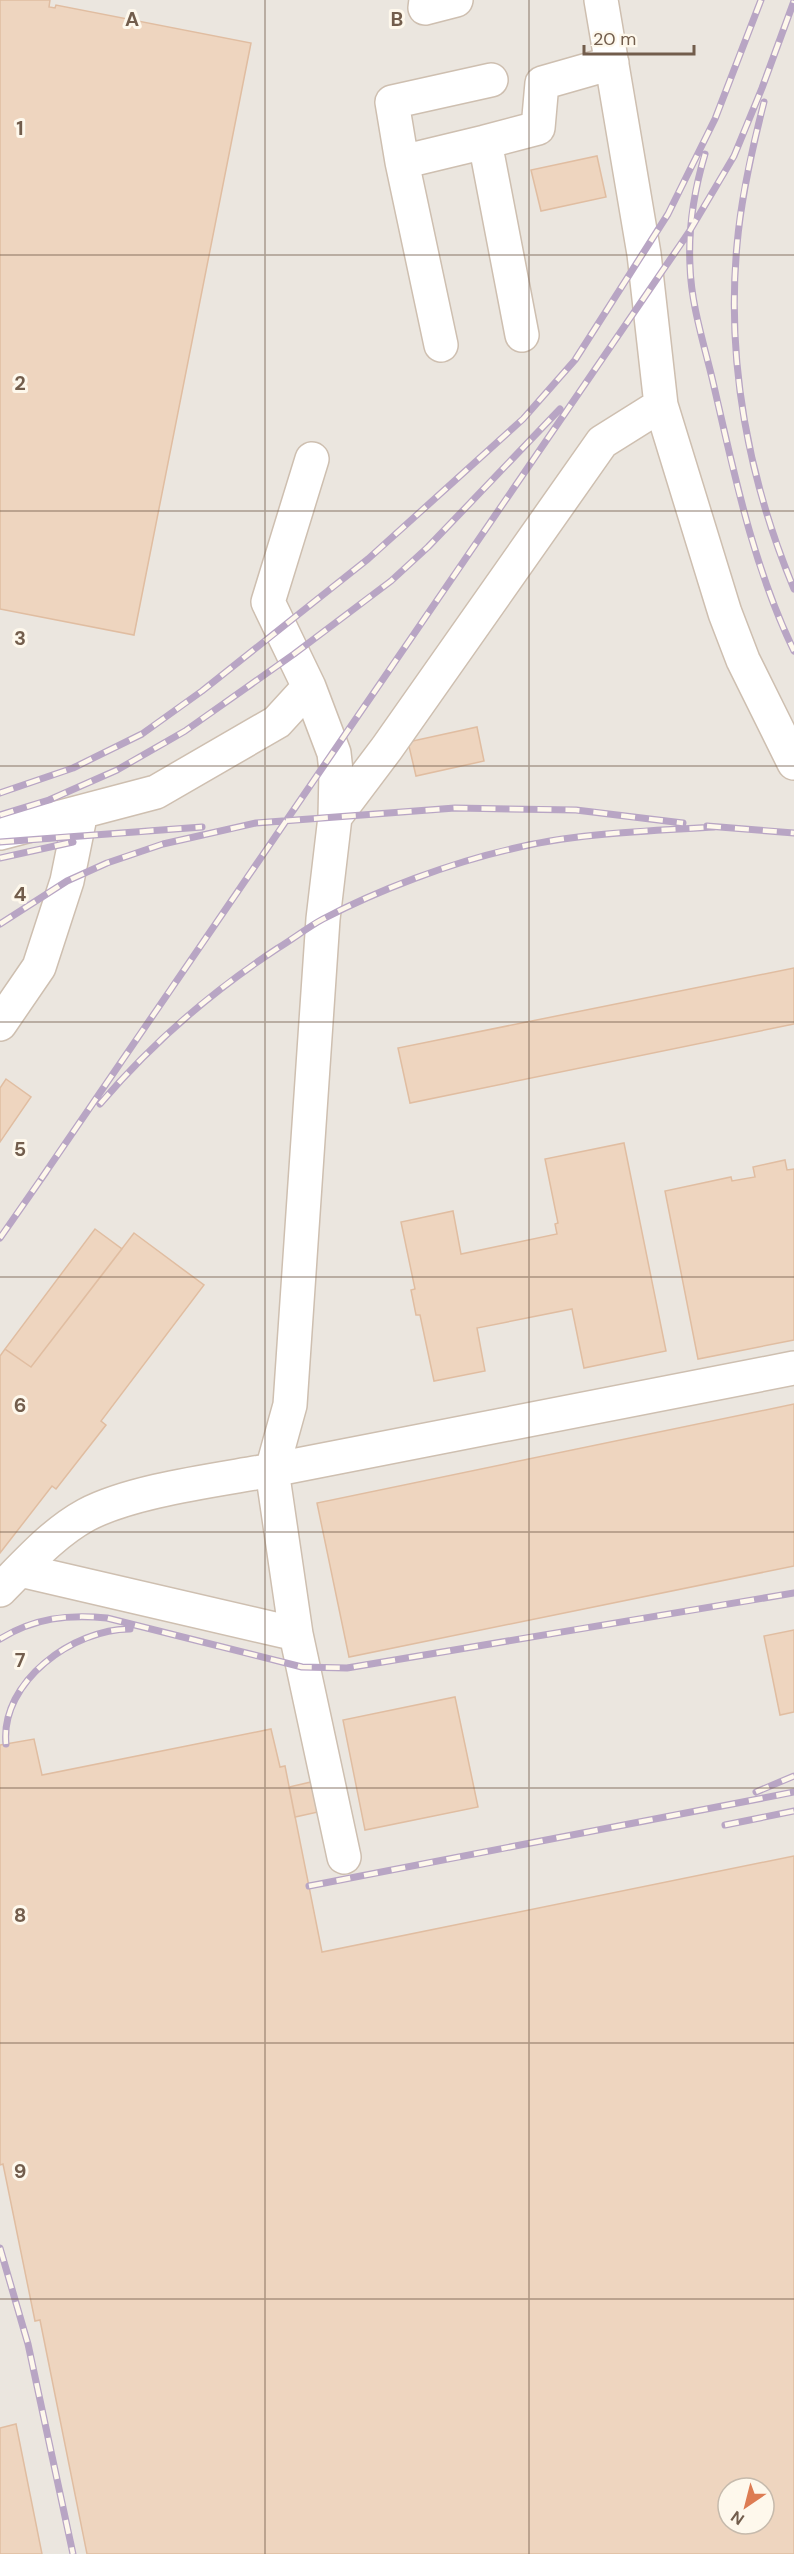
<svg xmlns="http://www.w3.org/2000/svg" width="794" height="2554" font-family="'DM Sans',sans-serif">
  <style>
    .industrial { fill: #ebe6df; fill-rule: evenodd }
    .building { fill: #eed5bf; stroke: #e0bda1; stroke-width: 1.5; fill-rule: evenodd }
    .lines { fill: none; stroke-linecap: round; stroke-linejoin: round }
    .minor-casing { stroke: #cebfb0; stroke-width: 36 }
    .minor { stroke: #fff; stroke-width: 33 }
    .rail-casing { stroke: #b8a5c4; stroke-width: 7 }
    .rail { stroke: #fef8ec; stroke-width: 4.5; stroke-dasharray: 14; stroke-linecap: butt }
    .grid { fill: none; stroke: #725d4c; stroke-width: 1.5; stroke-opacity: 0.55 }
    .grid-label { font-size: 20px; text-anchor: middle; font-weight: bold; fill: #725d4c; stroke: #fef8ec; stroke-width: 6; stroke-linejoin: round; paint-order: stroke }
  </style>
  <rect width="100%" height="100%" fill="#fbf4e6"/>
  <path class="industrial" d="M0,0H794V2554H0ZM728,2488H764V2524H728Z"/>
  <path class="building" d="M0,0H50L49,7L55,8L56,5L251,43L134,635L0,609Z
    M597,156L606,197L541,211L531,170Z
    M477,727L484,761L416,776L408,742Z
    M794,968V1024L410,1103L398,1048Z
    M6,1079L31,1097L0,1142V1088Z
    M624,1143L666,1351L584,1368L572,1309L477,1328L485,1371L434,1381L420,1315H416L411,1290L415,1289L401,1222L453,1211L461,1254L557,1234L555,1224L558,1223L545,1159Z
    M785,1160L787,1170L794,1169V1340L698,1359L665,1191L731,1177L732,1181L755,1177L753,1167Z
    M95,1229L122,1249L31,1367L5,1349Z
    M134,1233L204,1285L101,1421L106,1425L56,1489L52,1486L0,1553V1356L5,1349L31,1367Z
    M794,1404V1566L349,1657L317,1503Z
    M794,1630V1712L780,1715L764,1636Z
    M455,1697L478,1807L365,1830L343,1720Z
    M271,1729L280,1767L285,1766L322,1952L794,1856V2554H87L40,2320L35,2321L3,2164L0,2165V1745L34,1739L42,1775ZM728,2488H764V2524H728Z
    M311,1782L318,1812L295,1817L289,1787Z
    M16,2424L42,2554H0V2428Z"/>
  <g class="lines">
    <g class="minor-casing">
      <path id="minor" d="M426,0L425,8L456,0
        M601,0L644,254L661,405L725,613L743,660L794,763
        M402,162L392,102L491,80
        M522,335L485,142L538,128L542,83L612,63
        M441,345L402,162L485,142
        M312,459L268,602L309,687L334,753L336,771L335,817L323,919L290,1405L272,1470L794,1368
        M335,817L387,748L602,442L661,405
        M0,833L156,792L277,722L309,687
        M0,1024L39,967L67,881L81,812
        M20,1570L296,1634
        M0,1590C27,1563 53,1533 86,1515C133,1490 218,1480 272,1470L296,1634L344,1857"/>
    </g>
    <use href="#minor" class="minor"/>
    <g class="rail-casing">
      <path id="rail" d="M764,102C752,149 741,197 737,245C726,363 749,481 794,589
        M705,154C694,191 688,227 690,266C691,304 704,344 713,382C734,473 753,566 794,651
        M0,793L73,768L142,734L202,691L368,559L523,419L575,360L668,214L715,119L761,0
        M0,815L49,800L117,770L185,731L294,654L391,581L428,547L560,409
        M707,826L794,833
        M0,842L202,827
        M0,858L73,842
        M0,924L67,881L107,863L163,844L256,823L455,808L576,810L683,823
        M100,1104C152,1043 211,992 278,948C293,939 308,927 323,919C378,890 450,863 511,849C574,833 649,831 714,827
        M41,1179L689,232L734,156L762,88L794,1
        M0,1238L46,1172
        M0,1639C34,1618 68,1614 107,1618L302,1667L347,1668L794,1593
        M6,1744C0,1681 74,1629 130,1629
        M756,1792L794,1776
        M725,1825L794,1811
        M309,1886L794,1792
        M0,2248L28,2344L73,2554"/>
    </g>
    <use href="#rail" class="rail"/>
  </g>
  <path class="grid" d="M265,0V2554M529,0V2554M0,255H794M0,511H794M0,766H794M0,1022H794M0,1277H794M0,1532H794M0,1788H794M0,2043H794M0,2299H794"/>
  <g class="grid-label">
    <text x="132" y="26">A</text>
    <text x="397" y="26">B</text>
    <text x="20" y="135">1</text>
    <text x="20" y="390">2</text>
    <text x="20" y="645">3</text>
    <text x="20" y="901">4</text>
    <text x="20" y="1156">5</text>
    <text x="20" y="1412">6</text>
    <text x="20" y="1667">7</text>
    <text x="20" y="1922">8</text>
    <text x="20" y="2178">9</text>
  </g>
  <g transform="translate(746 2506) rotate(215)"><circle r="28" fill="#fef8ec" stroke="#c6baac" stroke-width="1.5"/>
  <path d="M0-4.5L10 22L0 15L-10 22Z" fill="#dd7c53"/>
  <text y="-9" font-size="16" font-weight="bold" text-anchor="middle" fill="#725d4c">N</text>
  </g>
  <path d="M584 45v9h110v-9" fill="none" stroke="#725d4c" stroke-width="3"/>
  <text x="593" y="45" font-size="18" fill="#725d4c" stroke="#fef8ec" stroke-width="4.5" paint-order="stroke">20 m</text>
</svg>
